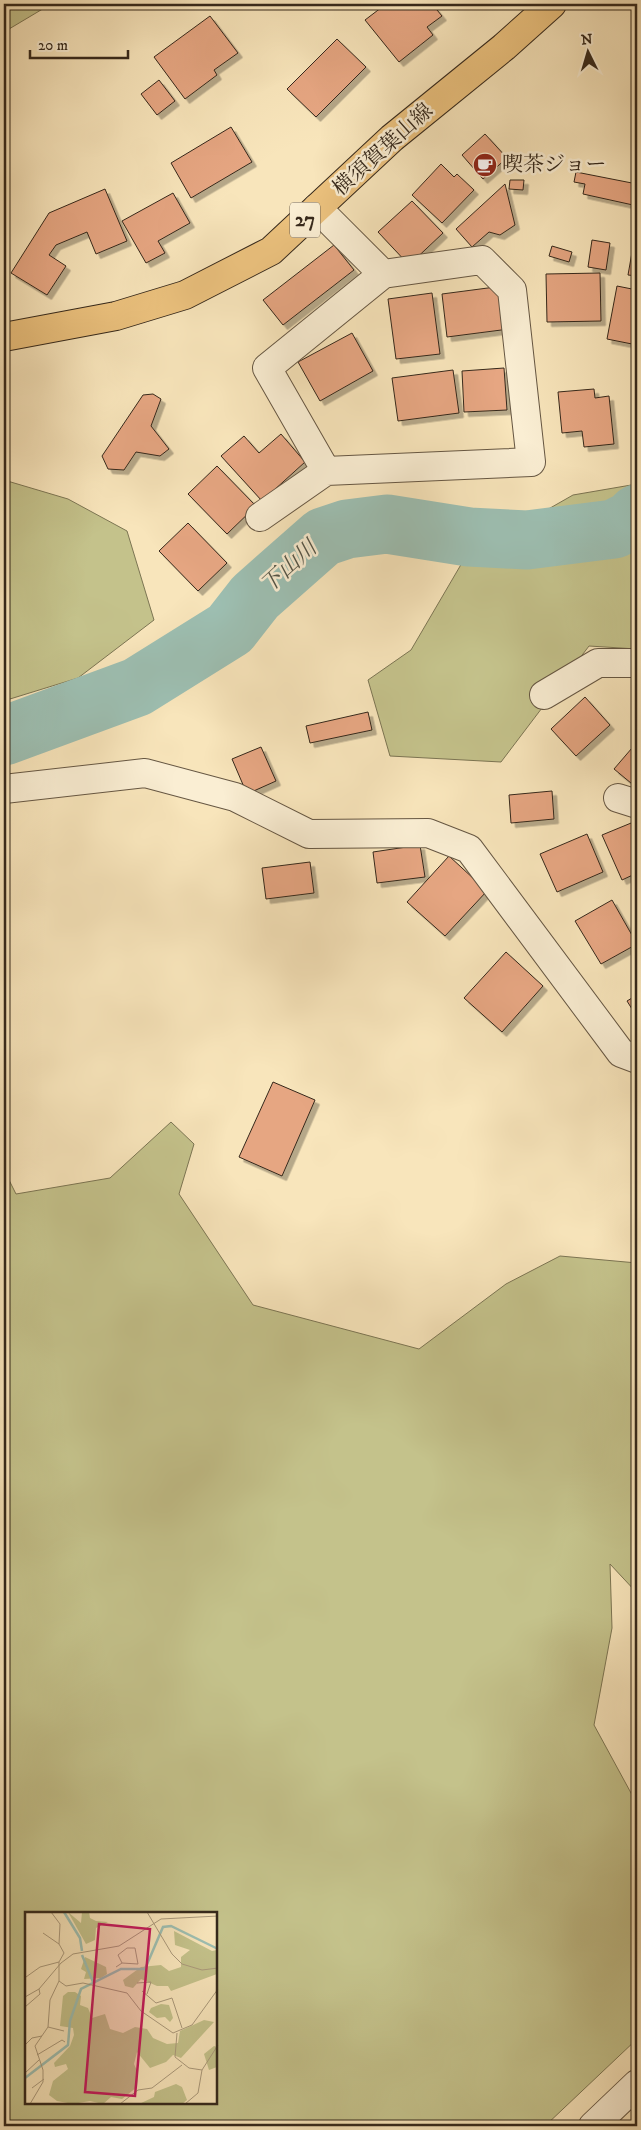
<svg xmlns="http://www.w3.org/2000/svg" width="641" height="2130" font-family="'IM FELL DW Pica','Noto Serif JP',serif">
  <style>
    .green { fill: #c4c28b; stroke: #7c7553; fill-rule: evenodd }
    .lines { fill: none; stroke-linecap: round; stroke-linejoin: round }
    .river { stroke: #9dbfb2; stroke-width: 59 }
    .building { fill: #e6a682; stroke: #35281b; filter: url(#shadow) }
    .minor-casing { stroke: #665743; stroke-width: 30 }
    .major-casing { stroke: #35281b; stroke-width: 30 }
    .minor { stroke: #faeed3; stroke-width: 28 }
    .major { stroke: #ecc27e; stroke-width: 28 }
    .labels { text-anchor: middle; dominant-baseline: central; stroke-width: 5; stroke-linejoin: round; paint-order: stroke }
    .shield { fill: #faeed3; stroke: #706352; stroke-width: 1 }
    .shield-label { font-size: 20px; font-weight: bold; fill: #35281b }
    .street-label { font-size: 21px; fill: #35281b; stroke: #faeed3 }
    .poi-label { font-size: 21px; fill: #35281b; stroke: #faeed3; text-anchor: start }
    .water-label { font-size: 22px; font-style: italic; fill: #545548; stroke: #faeed3 }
    .inset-river { fill: none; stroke: #9dbfb2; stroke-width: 2.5 }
    .inset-road { fill: none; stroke: #aa997b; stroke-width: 1 }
    .view { fill: #c2185b; fill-opacity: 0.15; stroke: #c2185b; stroke-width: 2.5 }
    .inset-edge { fill: none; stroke: #35281b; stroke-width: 2.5 }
  </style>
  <defs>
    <filter id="shadow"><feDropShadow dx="4.5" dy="4.5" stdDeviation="0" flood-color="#0004"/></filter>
  </defs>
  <rect width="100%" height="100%" fill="#f8e5bb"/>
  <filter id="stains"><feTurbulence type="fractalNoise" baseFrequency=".004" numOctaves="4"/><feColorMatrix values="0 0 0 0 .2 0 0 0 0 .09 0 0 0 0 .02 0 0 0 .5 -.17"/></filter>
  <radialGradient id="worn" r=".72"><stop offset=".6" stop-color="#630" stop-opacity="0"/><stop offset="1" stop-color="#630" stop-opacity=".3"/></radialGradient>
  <path class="green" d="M4,4H51L4,32Z
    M4,480L68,499L127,531L154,620L78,678L10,699L4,697Z
    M637,484V649L589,646L501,762L390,756L368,680L411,650L466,556L573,495Z
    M171,1122L194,1144L179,1194L253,1305L419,1349L506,1284L560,1256L637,1263V1593L610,1564L612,1628L594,1725L637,1804V2039L545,2126H4V1170L16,1194L110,1178ZM26,1914H216V2104H26Z"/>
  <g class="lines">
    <path class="river" d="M4,736L137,687L230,629L255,597L323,537L347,529L387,524L469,537L527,540L614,529L632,520L637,514"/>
  </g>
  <path class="building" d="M386,4H405L408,7L412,4H432L442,16L427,27L433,35L399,62L365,20Z
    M210,16L238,53L214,70L217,75L185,99L154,57Z
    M337,39L366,67L316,117L287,89Z
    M159,80L175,101L157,115L141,94Z
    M231,127L252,162L191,198L171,163Z
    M485,134L507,158L483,179L462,155Z
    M441,164L454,177L457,174L474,190L442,223L412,195Z
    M576,172L637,184L633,205L583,194L585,184L574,182Z
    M510,180H524L523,190L509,189Z
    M505,184L515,225L500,235L489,232L472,247L456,229Z
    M105,189L127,241L96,254L87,232L56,245L49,255L66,266L47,295L11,273L49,213Z
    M173,193L190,223L158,241L165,253L146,263L122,221Z
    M412,201L443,233L409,265L378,232Z
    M592,240L610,243L606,270L588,267Z
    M634,241L637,242V276L628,275Z
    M334,245L354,270L283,325L263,300Z
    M552,246L572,252L569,262L549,256Z
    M600,273L601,321L547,322L546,274Z
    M503,286L509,329L447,337L442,294Z
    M617,286L637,290V345L607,339Z
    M432,293L440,354L396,359L388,299Z
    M352,333L373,371L320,401L298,362Z
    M504,368L507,410L464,412L462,371Z
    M453,370L459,413L398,421L392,378Z
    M594,389L595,398L609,396L614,444L584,447L582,431L562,433L558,392Z
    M153,394L161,399L151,426L169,449L160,456L136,452L124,470L108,469L102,456L143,395Z
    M281,434L305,462L262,501L221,456L244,436L259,453Z
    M217,466L256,506L227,534L188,494Z
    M188,523L227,563L198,591L159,551Z
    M585,697L610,725L576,756L551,729Z
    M368,712L372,730L310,743L306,726Z
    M261,747L276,781L247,794L232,759Z
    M632,748L637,752V788L614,769Z
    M552,791L554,819L511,823L509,795Z
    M636,821L637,873L622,880L602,835Z
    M587,834L603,872L557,892L540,854Z
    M420,845L425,877L377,883L373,852Z
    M449,856L487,891L445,936L407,902Z
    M310,862L314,893L266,899L262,868Z
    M612,900L637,944L601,964L575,921Z
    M506,952L543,986L502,1032L464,998Z
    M637,995V1017L627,1001Z
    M273,1082L315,1100L282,1176L239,1157Z"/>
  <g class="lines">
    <g class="minor-casing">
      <path id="minor" d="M317,208L383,274
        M260,517L326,471L531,462L512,290L482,260L383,274L267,368L326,471
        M544,695L598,663H637
        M4,789L145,773L235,797L309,834L428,833L469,849L621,1053L637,1059
        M618,798L637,804
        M593,2126L637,2084"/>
    </g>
    <g class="major-casing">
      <path id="major" d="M4,337L116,316L185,295L271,251L392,138L504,47L552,4"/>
    </g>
    <use href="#minor" class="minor"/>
    <use href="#major" class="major"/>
  </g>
  <defs>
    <g id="cafe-disc" transform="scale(1.25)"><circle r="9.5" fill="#8f2418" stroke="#faeed3"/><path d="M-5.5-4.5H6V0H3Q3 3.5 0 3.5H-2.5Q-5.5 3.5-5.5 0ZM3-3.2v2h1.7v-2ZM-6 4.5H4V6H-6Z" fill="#fff"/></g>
  </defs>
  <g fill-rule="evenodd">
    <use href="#cafe-disc" x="485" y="165"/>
  </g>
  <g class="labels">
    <rect class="shield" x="290" y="202.5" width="30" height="35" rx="4"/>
    <g class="shield-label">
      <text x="305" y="220">27</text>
    </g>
    <g class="street-label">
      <text transform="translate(383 150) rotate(-42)">横須賀葉山線</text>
    </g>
    <g class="poi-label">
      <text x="502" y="165">喫茶ジョー</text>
    </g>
    <g class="water-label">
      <text transform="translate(289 567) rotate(-42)">下山川</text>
    </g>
  </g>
  <g transform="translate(25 1912)">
    <rect width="192" height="192" fill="#f8e5bb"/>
    <path d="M43,0L56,11L57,0H64L65,6L71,9L83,10L71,16L70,28L61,32ZM149,19L187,39L192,38V62L146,79L143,74H132L116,67L108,76L100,74L98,68L116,55L136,53L144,59L156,55V45L165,38L150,33ZM60,45L81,55L82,62L76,66L59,67L61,60L56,57ZM43,80H50L56,84L55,93L63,96L67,106L80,102L85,117L98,121L110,115L122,117L128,126L142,132L153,131L155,119L179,108L189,110L156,146L148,143L141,150L125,156L112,140L109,152L113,161L112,175L97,187L86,185L78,192L65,189L48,192L32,189L24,183L28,169L43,157L41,152L30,155L29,151L45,134L49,123L48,116L35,114L38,84ZM136,92L144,93L148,106L145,110L140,105L132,106L124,100L126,96ZM189,134L192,135V155L184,158L179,142ZM151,172L157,175L162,188L157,192H114L129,185L130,180Z" fill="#c4c28b"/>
    <path class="inset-river" d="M39,0L55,26L57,39M57,43L68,70M0,166L43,133L45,109L56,77L96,57H120L138,15L146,14L193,37"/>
    <path class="inset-road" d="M122,0L147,42L157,52L177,58L193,56M18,21L34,32M91,55L97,51L113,52L110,36H102L93,43L97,51M1,65L15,55L34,50M34,69L41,74L58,71L102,81L116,99L148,121L167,113L193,77M112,71L126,70L122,82M117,79L131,91L147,86L157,116M0,85L14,77L36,51L48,42L94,34L136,7L193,4M0,95L15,82L14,77M23,115L39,119M152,121L150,145L164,156L177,158L193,133M0,133L7,126L17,124M12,143L37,128L40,130M0,161L14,148M7,176L19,167M5,192L18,170V158L10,134L23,115L25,88L34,69V50L39,41L34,32L35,12L26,0M95,192L113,178L127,176L157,153M160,192L173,181L177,158"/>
    <path class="view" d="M74,12L125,17L110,184L60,180Z"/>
    <rect width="192" height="192" class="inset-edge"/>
  </g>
  <rect width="641" height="2130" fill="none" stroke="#f8e5bb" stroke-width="20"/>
  <rect x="5" y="5" width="631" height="2120" fill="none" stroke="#35281b" stroke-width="2.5"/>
  <rect x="10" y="10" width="621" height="2110" fill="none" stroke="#35281b"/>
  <g transform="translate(588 52) rotate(355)" stroke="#faeed3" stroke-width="4" paint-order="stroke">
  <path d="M0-4L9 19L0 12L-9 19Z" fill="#35281b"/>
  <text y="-8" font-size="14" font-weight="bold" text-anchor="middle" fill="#35281b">N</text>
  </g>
  <path d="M30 50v8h98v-8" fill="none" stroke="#35281b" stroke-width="2.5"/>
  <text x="38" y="50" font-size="15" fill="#35281b" stroke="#faeed3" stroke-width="4" paint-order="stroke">20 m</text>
  <rect width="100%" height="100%" filter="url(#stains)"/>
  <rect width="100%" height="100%" fill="url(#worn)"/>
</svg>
